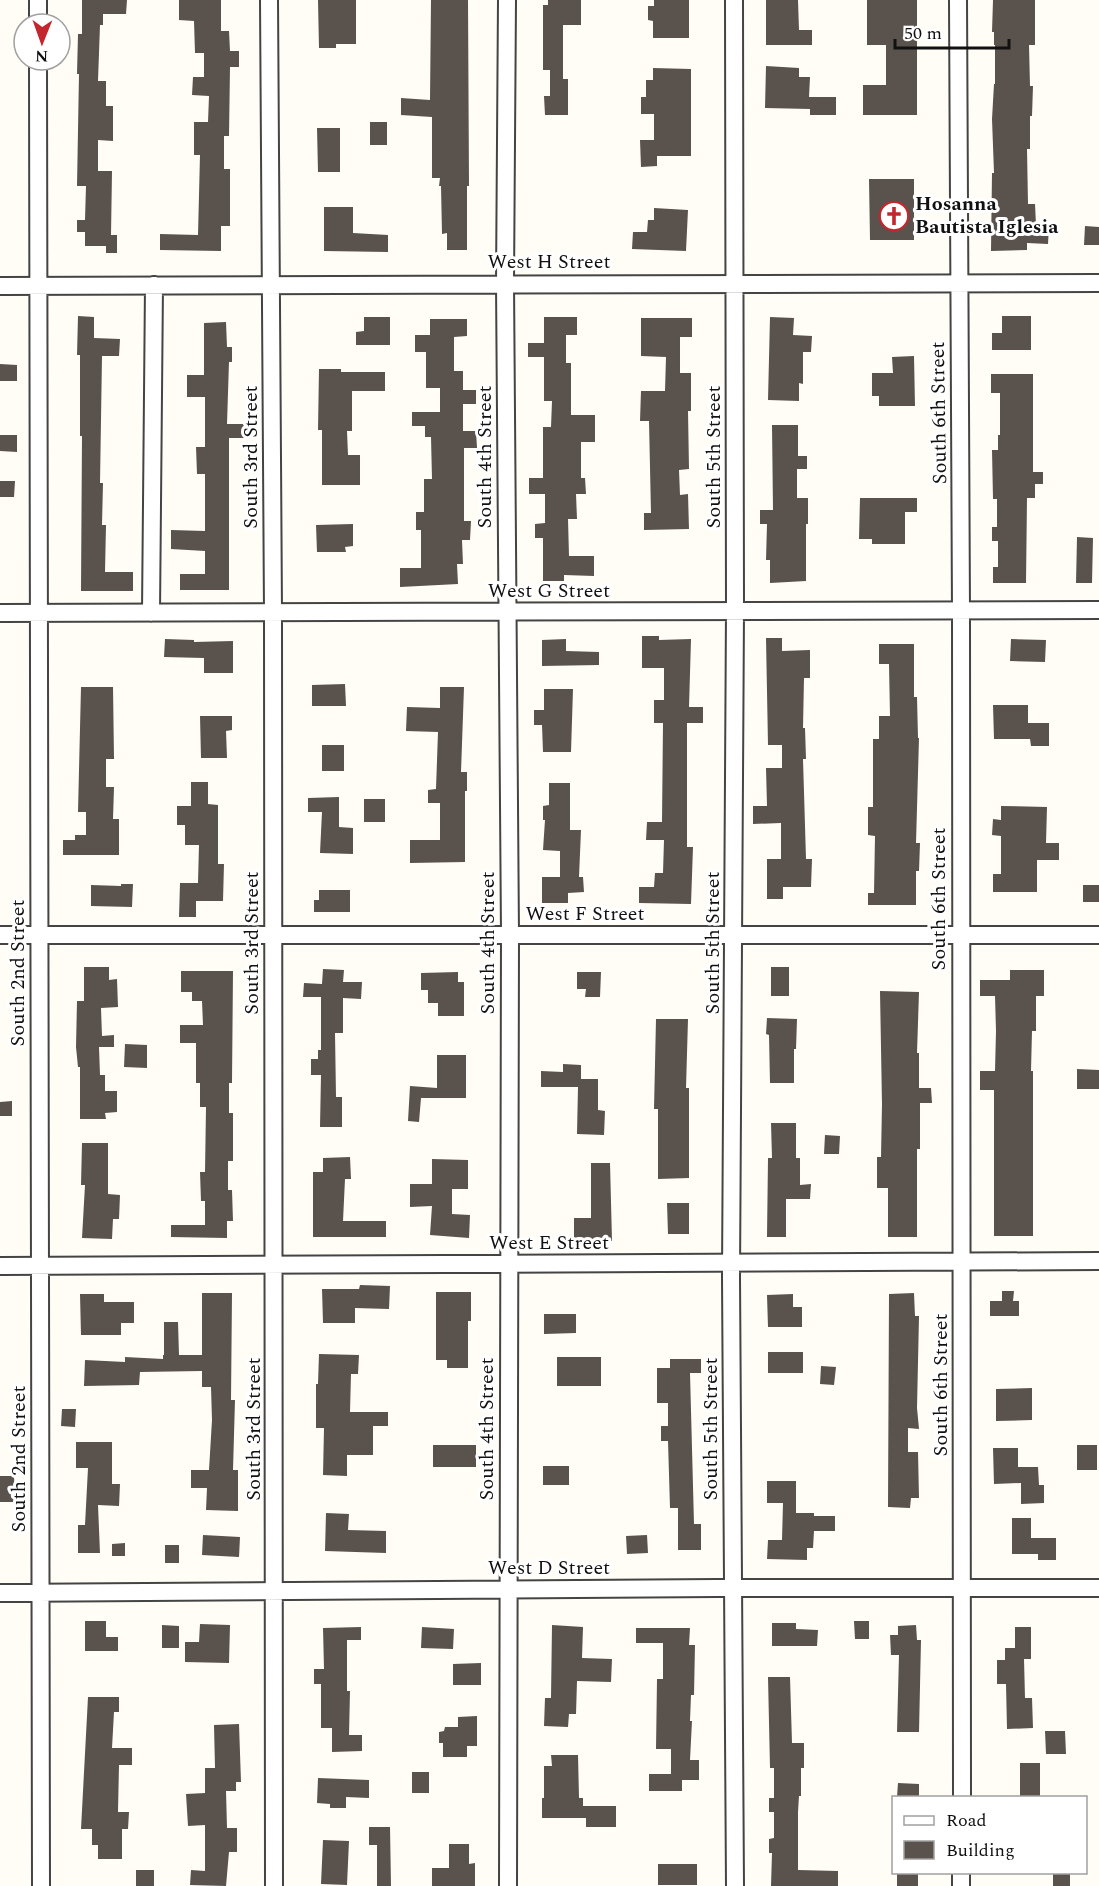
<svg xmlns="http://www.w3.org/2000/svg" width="1099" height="1886" font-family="Spectral,serif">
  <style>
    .building { fill: #5a524d }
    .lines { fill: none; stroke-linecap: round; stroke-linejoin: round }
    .minor-casing { stroke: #444; stroke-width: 20 }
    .minor { stroke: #fff; stroke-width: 16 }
    .labels { text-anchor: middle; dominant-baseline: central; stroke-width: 6; stroke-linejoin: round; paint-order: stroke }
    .poi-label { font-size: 20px; font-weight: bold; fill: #111; stroke: #fff; text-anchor: start }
    .street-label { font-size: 20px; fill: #111; stroke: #fff }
  </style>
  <rect width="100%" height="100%" fill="#fffdf5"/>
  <path class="building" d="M82,0H127L126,14H103V25H100L98,81H106V106H113V141L98,140V171H112L111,235H117V253H106V246H85V232H77V220H85L86,186H77L79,74H77L78,34H82Z
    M179,0H221V31H229L230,51H239V67H230L229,136H224V169H230V226H221V251L160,250V234L198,235L200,155H194V122H208L209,96L192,95L193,77H204V53H195L194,21L179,20Z
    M318,0H356V44H336V48H319Z
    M431,0H468L469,186H467V250H447V233L442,234L441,186H439L440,178H432V117L401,115V98L430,100Z
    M548,0H581V25H563V79H568V115H545L544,96H550V70H543V5H548Z
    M654,0H689V38H653V21L648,20V6H654Z
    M766,0H798L799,30H812V45H766Z
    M867,0H917V115H863V85H886V45H867Z
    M993,0H1035V45H1029L1030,86H1033L1032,116H1030V149H1027L1028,204H1035L1036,225L1049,226L1048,244L1027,243V250L991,251L992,173H994L992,119L994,84H995V45H994V32H992Z
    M766,66L799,68V77H810L809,97H836V115H810V109L765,108Z
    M653,68L691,69V156H657V166L641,167L640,140H654V114H641V97H646V80H653Z
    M370,122H387V145H370Z
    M317,128H340V172H318Z
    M869,179H914V240H870Z
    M324,207H353V233L388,235V252L324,251Z
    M654,208L688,210L686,251L632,249L633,232H647L648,220H654Z
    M1085,226L1099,227V245H1084Z
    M78,316L94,317V338L120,339L119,356H102L100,483H103L102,525H106L105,572H133V591H81L82,436H80V355H77Z
    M1002,316H1031V350H992V333H1002Z
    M364,317H390V345H356V332L364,331Z
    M544,317H577V335H566V363H571V415H595V442H581V478H585L586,494H576L577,519H568L569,556H594V576L564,575V581H543V538H535V524L545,523V494H529V478H543V427H551L552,401H544V357H528V343H544Z
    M770,317L794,318L793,335L812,336L811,352H803V384L799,383V401L768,400Z
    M641,318H692V337H680V373H691V411H688L689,469L679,470L680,495L688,494L689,529L644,530V513H651L649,421H640L641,391H665L666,357L641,356Z
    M430,319H467V336L454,337V371H463V390H476V404H463V431H476L477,448H464V521H471L470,540H462L463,564H457L458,584L400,587V568H421V530H416V512H424V479H432L431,437H425V426H412V412H440V388H426V352H415V335H430Z
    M226,322L227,347H232V362H229L227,424H245V438H229V590H180V574H205V551L171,549V530L205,531V474H197L196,447H205V397H187V375H204V323Z
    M914,356L915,406H879V396H872V373H893L892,357Z
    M0,364L17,365V381H0Z
    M319,369H341V372H385V391H352V431H347L348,455H360V485H322V430H318Z
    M991,374H1033V472H1043V484H1035V498H1027L1026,583H993V567H998V541H992V527H997V499H993L992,450H998V435H1000V393H991Z
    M772,425H798V456H807V469H797V498H808V524H806V581L770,583V560H766L767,524H760V510H773Z
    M0,435H17V452L0,451Z
    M0,481H15L14,497H0Z
    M860,498H917V512H905V544H872V539H859Z
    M353,524V546L345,547L346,552H317L316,525Z
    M1077,537L1093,538L1092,583H1076Z
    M642,636H659V640L691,639L689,707H703V723H687V847H693L691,904L639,903V887H654L655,873H663L664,840H646L647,822H662L663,723H654V700H664V668H642Z
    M766,638H782V651L810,650V678H804L803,728H805L806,759H803L806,859H812L811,887H783V899H767V859H781V823L753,824V806H767L766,768H782V745H768Z
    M165,639L194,640V642L233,641V673H204V658L164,657Z
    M566,639V651L599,652V665L542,666V640Z
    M1011,639L1046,640L1045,662L1010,661Z
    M879,644H914V697H917L918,738H919L916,843H920L919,871H916V905H868V893H874L875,836L868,835V807H873V739H879V716H890L889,664H879Z
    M345,684L346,706H312V685Z
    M81,687H113L114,759H106V787H114L113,819H119V855H63V840H75V835H86V812H78Z
    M440,687H464L461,772H467V791H465V862L410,863V840H440V803H428V790L436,789L438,732L406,731L407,707L440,708Z
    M544,689H573L571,752H543L542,725H534V710H544Z
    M993,705H1028V723H1049V746H1031L1030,739H994Z
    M200,716H232V730L226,731L227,758H201Z
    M322,745H344V771H322Z
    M191,782H208V804L218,805V864H224L223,901H196V917H179L180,883H198L199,845H185V825H177V806H191Z
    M549,783H570V830H581L579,877H583L584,892L568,893V903H542V877H560V851L543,850L545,820H543V806L549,805Z
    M339,797V827L353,828V854L320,853L322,812H308V798Z
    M364,799H385V822H364Z
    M1001,806L1047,807L1046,843H1059V860H1037V892H993V874H1001V836L992,835L993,819L1001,820Z
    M121,884H133L132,907L91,906V885L121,886Z
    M1083,885H1099V902H1083Z
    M319,890H350V912H314V900H319Z
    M84,967H109V980L117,979L118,1007L101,1008L102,1036L114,1035V1047H99L100,1075H105V1091H117V1112L105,1113L106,1119H80V1067H78L76,1047L77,1001H84Z
    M771,967H789V996H771Z
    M323,969L344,970L343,982H362L361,999L343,998V1033H335L336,1097H342V1127H320L321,1075H311V1059H318V1050H321V997H303L304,983L322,984Z
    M1010,970H1044V996H1036V1031H1032L1031,1071H1033V1236H994V1090H980V1071H995L996,1031L995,996H980V980H1010Z
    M181,971H233L232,1083H229V1113H233V1161H228V1190H232L233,1221H227V1238L171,1237V1225H205V1201H201L200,1172H205L206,1107H200V1083H196V1043H180V1025H203L202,1001H192V992H181Z
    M458,972V982H464V1016H438V1003H428V990H421V973Z
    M577,972H601L600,997H585L586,989H577Z
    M880,991L919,992L917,1053H919V1088H931L932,1103H920V1149H917V1237H888V1188H877V1157H881L882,1104Z
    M767,1018L797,1019L796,1049H794V1083H770L769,1035L766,1034Z
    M656,1019H688L686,1088H689V1178L658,1179V1109H654Z
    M125,1044L147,1045V1068L124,1067Z
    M437,1055H466V1098H421L419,1122L408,1121L410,1086L437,1088Z
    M563,1064L581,1065V1079H598V1110L605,1111L604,1135L577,1134L578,1087H541V1071L563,1072Z
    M1077,1069L1099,1070V1089H1077Z
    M12,1101V1116H0V1102Z
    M771,1123H796V1158H800V1185L811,1184L810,1199H786V1237H767L768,1158H772Z
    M825,1135L840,1136L839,1154H824Z
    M82,1143H108V1194L120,1195L119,1219H113L112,1239L82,1238L85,1185H81Z
    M350,1157L351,1179H345L343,1221H386V1237H313V1172H323V1158Z
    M432,1159L468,1160V1189H452V1214L470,1215L469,1238L430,1235L432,1206L410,1207V1184H432Z
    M591,1163H610L612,1241H574V1218H591Z
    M667,1203H689V1234H668Z
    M360,1285L390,1286L389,1309L355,1308V1323H323L322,1289H359Z
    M1002,1291H1014L1013,1301H1019V1316H990V1301H1002Z
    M436,1292H471V1321H468V1368H447V1360H436Z
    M202,1293H232L231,1400H235L233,1470H238V1511L206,1510L207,1488H191V1470H209L212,1420L211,1387H202V1371L140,1372L139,1385L84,1386L85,1360L125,1362V1357L163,1359V1355H164V1322H178L179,1355H202Z
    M914,1293L915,1316H919L917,1408L919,1429L908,1428V1452H918L919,1498H911L910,1508L888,1507L889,1294Z
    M80,1294H104V1302H134V1323H121V1335H81Z
    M793,1294V1307H802V1327H768L767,1295Z
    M544,1314H576V1333L544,1334Z
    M768,1352H803V1373H768Z
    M319,1354L359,1355L358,1374H351L350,1412H388V1426H373V1455H347V1476L323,1475L324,1428H316V1384H318Z
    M557,1357H601V1386H557Z
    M670,1359H701V1373H690L694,1524H701V1550H678V1508H670L668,1441H661V1426H668V1403H657V1368H670Z
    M821,1366L836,1367L834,1385L820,1384Z
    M1032,1388V1420L996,1421V1389Z
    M62,1409H76L75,1427L61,1426Z
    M76,1442H112V1484H120L119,1506L98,1505L100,1553H78V1525H85L88,1468H76Z
    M433,1445H476V1467H433Z
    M1077,1445H1097V1470H1077Z
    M993,1448H1018V1467H1038L1039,1485H1044V1503L1021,1504V1483L994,1484Z
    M543,1466H569V1485H543Z
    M0,1476H14L15,1502H0Z
    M767,1481H796V1513H814V1516H835V1531H814L813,1548H807V1560L767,1559L768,1540H782L783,1503H767Z
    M326,1513L349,1514L348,1530L386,1531V1553L325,1551Z
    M1012,1518H1031V1538H1056V1560H1038V1554H1012Z
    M203,1535L240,1537L239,1557L202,1555Z
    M647,1535L648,1553L627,1554L626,1536Z
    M125,1543V1556H112V1544Z
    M165,1545H179V1563H165Z
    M85,1621H106V1637H118V1651H85Z
    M854,1621H869V1639H855Z
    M772,1623H796V1629L818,1630L817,1646H772Z
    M200,1624L230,1625L229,1663L185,1662V1642H199Z
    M162,1625L179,1626V1648H162Z
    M552,1625L583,1627L582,1658L612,1659L611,1682L577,1681L576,1714H569L568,1727L544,1726L545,1698H551Z
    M916,1625L917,1640H921L919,1732H897L899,1655H891L890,1635H898V1626Z
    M361,1627V1640H347V1691H350L349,1735H362V1751L332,1752V1728H321V1684H314V1669H324L323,1628Z
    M422,1627L454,1629L453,1649L421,1648Z
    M1015,1627H1031V1659H1024L1025,1698H1032L1033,1728L1007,1729L1006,1684H997V1660H1005V1648H1015Z
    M636,1628H690L689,1645H695L694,1695H691L690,1721H692L690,1760H699V1780H682V1791H649V1774H671V1749H656L657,1679H663V1643H636Z
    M481,1663V1685H453V1664Z
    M768,1677H790L792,1743H804V1768H801V1796H799L798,1812V1870L838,1871V1886H771L772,1853H769V1839L774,1838V1812H769V1798H774V1768H770Z
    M88,1697H119V1712H114L112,1748H132V1765H119L118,1812H129L128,1829H122V1859H98V1845H92V1829H81Z
    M477,1716V1746H467V1757H443V1743H439V1732L444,1731L445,1727H458V1717Z
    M239,1724L241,1782H236V1791H226L227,1828H237V1852H229L226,1886L190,1885L191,1870L205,1871V1825L188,1826L186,1794L205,1793V1768H215L214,1725Z
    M1045,1731H1065L1066,1754H1046Z
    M551,1755H578L579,1798H583V1806H616V1827H586V1818H542V1798H544V1766H552Z
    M1020,1763H1040V1797H1020Z
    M412,1772H429V1793H412Z
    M318,1778L369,1780V1798L346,1797V1808H330V1804L317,1803Z
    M898,1783L919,1784V1797H897Z
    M369,1827H390L391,1886H377V1845H369Z
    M323,1840L349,1841L347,1885L321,1884Z
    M449,1844H469V1864L475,1863V1886H432V1868H449Z
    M658,1864H697V1885H658Z
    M136,1870H154V1886H136Z
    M897,1872H918V1886H897Z
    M1053,1872H1070V1886H1053Z"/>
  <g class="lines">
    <g class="minor-casing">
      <path id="minor" d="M269,0L273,612L274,1886
        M507,0L505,283L510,935L508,1886
        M734,0L735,611L731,1277L735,1886
        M958,0L961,611L962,1798
        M38,24V0
        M38,60L41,1886
        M0,286L1099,283
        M0,613L1099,610
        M151,613L154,285
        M0,935H1099
        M0,1266L1099,1261
        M0,1593L717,1588H1099
        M961,1886V1872"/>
    </g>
    <use href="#minor" class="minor"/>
  </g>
  <defs>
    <g id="church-ring" transform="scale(1.5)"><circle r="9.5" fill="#fff" stroke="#c4262e" stroke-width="1.5"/><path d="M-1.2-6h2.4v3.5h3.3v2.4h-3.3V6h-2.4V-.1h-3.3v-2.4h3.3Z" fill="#c4262e"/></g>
  </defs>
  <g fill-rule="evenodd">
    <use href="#church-ring" x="894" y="216"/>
  </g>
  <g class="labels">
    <g class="poi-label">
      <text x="915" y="204">Hosanna<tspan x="915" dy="23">Bautista Iglesia</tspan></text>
    </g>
    <g class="street-label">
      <text x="549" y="262">West H Street</text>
      <text transform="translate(939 413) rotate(-91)">South 6th Street</text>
      <text transform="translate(251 457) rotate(-90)">South 3rd Street</text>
      <text transform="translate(485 457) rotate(-90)">South 4th Street</text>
      <text transform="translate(714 457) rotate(-90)">South 5th Street</text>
      <text x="549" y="591">West G Street</text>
      <text transform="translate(939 899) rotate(-90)">South 6th Street</text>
      <text x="585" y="914">West F Street</text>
      <text transform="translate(252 943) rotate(-90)">South 3rd Street</text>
      <text transform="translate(488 943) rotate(-90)">South 4th Street</text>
      <text transform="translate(713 943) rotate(-90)">South 5th Street</text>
      <text transform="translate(18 973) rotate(-90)">South 2nd Street</text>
      <text x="549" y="1243">West E Street</text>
      <text transform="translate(941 1385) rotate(-90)">South 6th Street</text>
      <text transform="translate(254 1429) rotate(-90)">South 3rd Street</text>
      <text transform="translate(487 1429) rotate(-90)">South 4th Street</text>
      <text transform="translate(711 1429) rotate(-90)">South 5th Street</text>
      <text transform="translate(19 1459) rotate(-90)">South 2nd Street</text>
      <text x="549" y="1568">West D Street</text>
    </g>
  </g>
  <rect x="892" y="1796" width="195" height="78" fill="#ffffff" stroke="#a0a0a0" stroke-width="1.5"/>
  <rect x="904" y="1816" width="30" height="9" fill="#ffffff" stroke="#a0a0a0" stroke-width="1.5"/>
  <text x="946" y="1826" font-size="18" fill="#111111">Road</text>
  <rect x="904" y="1841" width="30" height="18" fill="#5a524d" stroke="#a0a0a0" stroke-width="1.5"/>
  <text x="946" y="1856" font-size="18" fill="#111111">Building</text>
  <g transform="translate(42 42) rotate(181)"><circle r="28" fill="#ffffff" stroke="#a0a0a0" stroke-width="1.5"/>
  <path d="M0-4.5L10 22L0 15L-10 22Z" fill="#c4262e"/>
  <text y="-9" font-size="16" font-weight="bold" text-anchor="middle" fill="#111111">N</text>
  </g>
  <path d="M895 39v9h114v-9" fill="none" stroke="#111111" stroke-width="3"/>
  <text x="904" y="39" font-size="18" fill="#111111" stroke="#ffffff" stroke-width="4.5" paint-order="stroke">50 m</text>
</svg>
